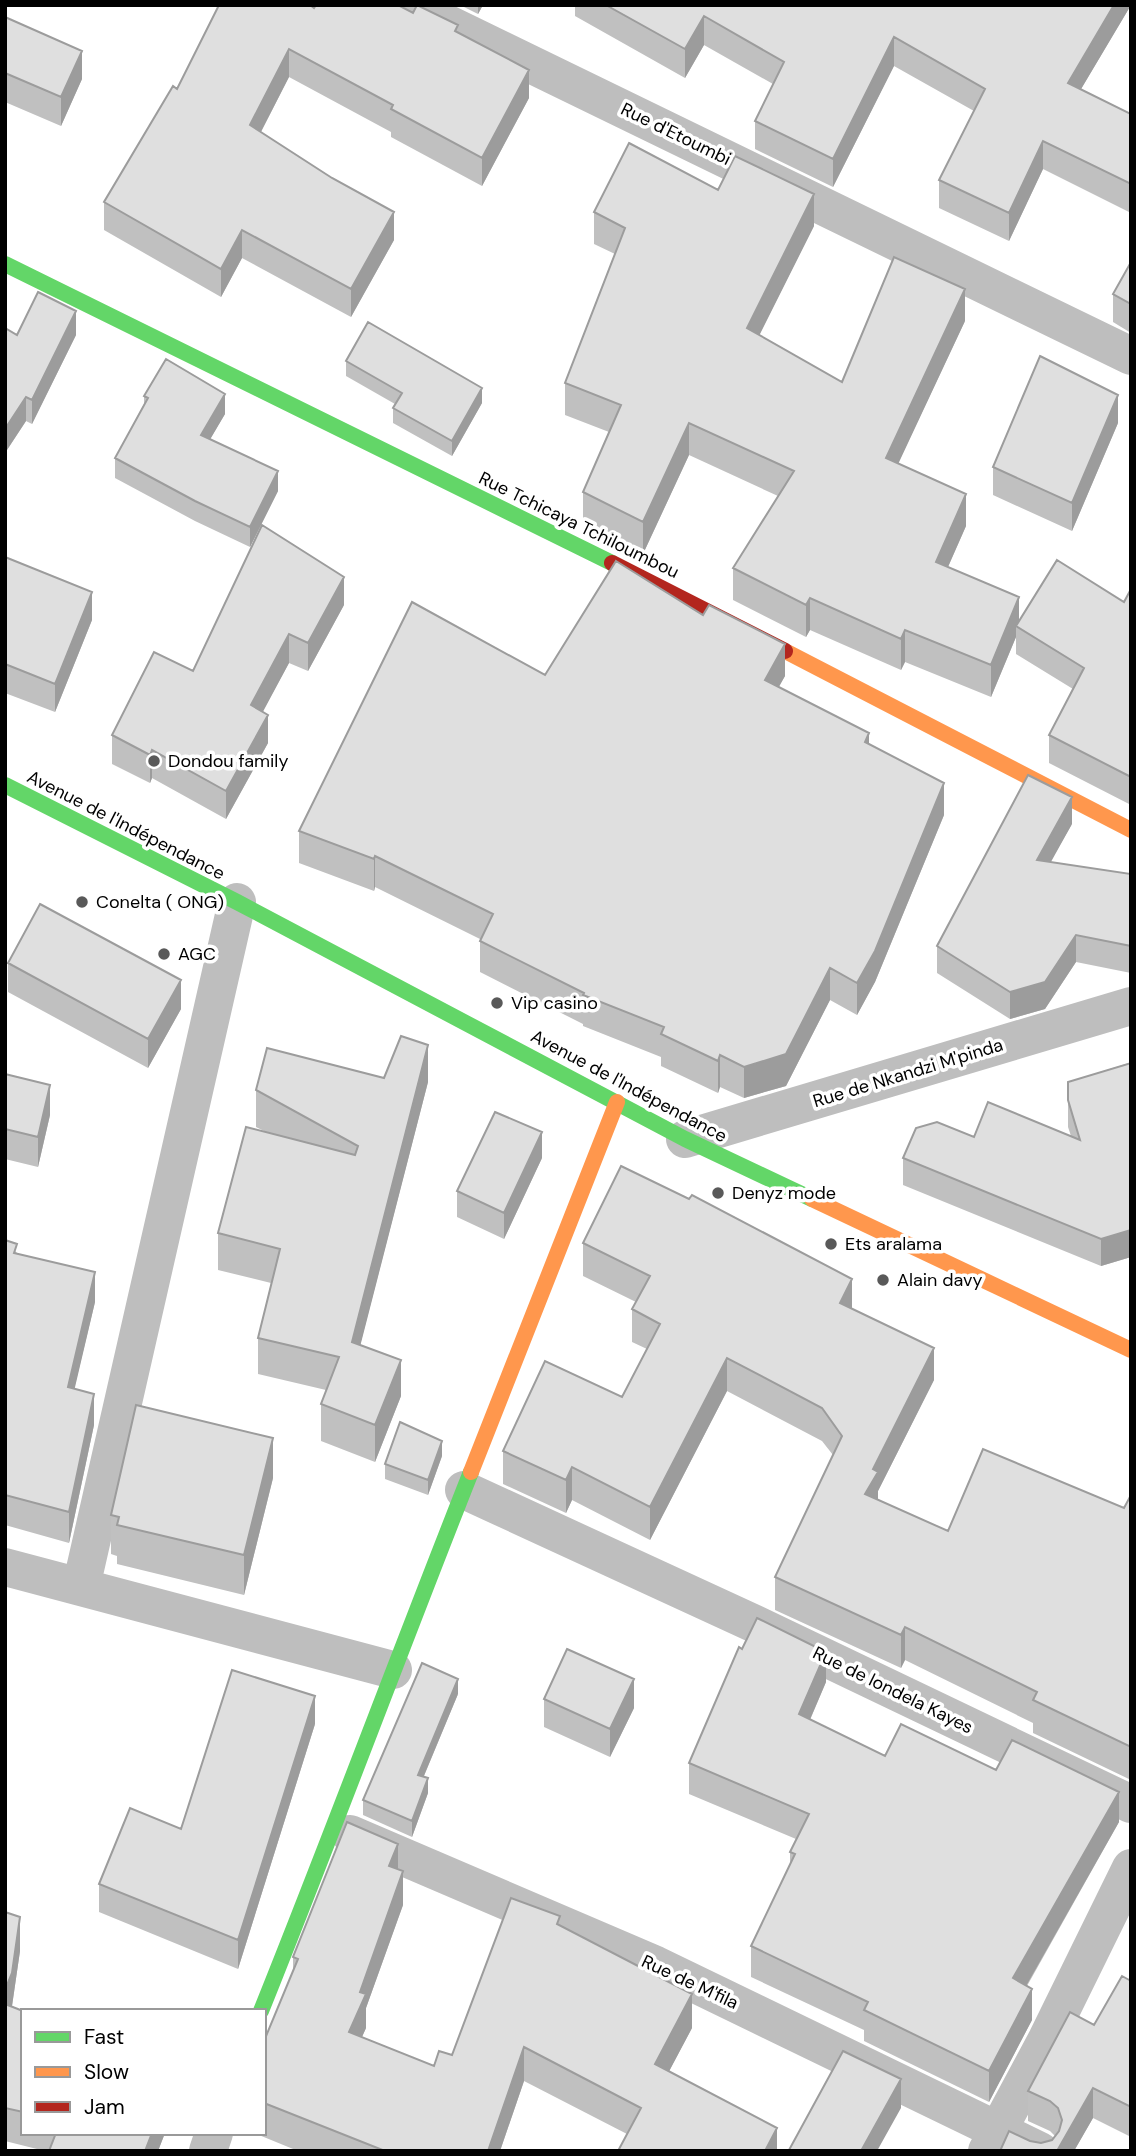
<svg xmlns="http://www.w3.org/2000/svg" width="1136" height="2156" font-family="'DM Sans',sans-serif">
  <style>
    .lines { fill: none; stroke-linecap: round; stroke-linejoin: round }
    .street { stroke: #bebebe; stroke-width: 38 }
    .fast { stroke: #63d668; stroke-width: 16 }
    .slow { stroke: #ff974d; stroke-width: 16 }
    .jam { stroke: #b3261e; stroke-width: 16 }
    .wall { fill: #c0c0c0 }
    .shaded-wall { fill: #9c9c9c }
    .building { fill: #dfdfdf; stroke: #9c9c9c; stroke-width: 2 }
    .poi-dot { fill: #595959; stroke: #fff; stroke-width: 2.5 }
    .labels { text-anchor: middle; dominant-baseline: central; stroke-width: 7; stroke-linejoin: round; paint-order: stroke }
    .street-label { font-size: 18px; fill: #000; stroke: #fff }
    .poi-label { font-size: 18px; fill: #000; stroke: #fff; text-anchor: start }
  </style>
  <rect width="100%" height="100%" fill="#fff"/>
  <g class="lines">
    <path class="street" d="M409,5L1131,356
      M685,1139L1131,1006
      M464,1490L755,1624L1131,1804
      M5,1567L393,1670
      M81,1587L237,902
      M350,1834L656,1965L1040,2151
      M208,2151L214,2133
      M987,2151L1047,2039L1131,1868"/>
    <path class="fast" d="M5,264L612,563
      M5,785L237,902L685,1139L812,1199
      M261,2011C333,1832 400,1651 471,1472"/>
    <path class="slow" d="M785,651L1131,830
      M812,1199L1131,1350
      M471,1472L617,1102"/>
    <path class="jam" d="M612,563L785,651"/>
  </g>
  <path class="wall" d="M460,5H483L478,14Z
    M575,5H1131L1081,89L1131,114V213L1043,169L1009,241L939,208V180L974,111L894,66L833,187L755,149V121L773,84L704,45L685,78L575,16Z
    M314,8L413,13L458,32L529,98L482,186L391,137V132L289,77L261,132L394,240L351,317L242,258L221,297L104,230V202L177,89Z
    M5,17L82,79L61,126L5,102Z
    M718,190L814,226L759,335L842,382L965,321L898,463L966,526L948,567L1019,620L1124,602L1131,589V805L1049,763V735L1073,689L1016,654V637L991,697L905,662L901,670L810,630L806,637L733,600V568L778,496L689,455L643,554L583,524V492L609,432L565,415V383L615,254L594,244V212Z
    M1131,262V333L1113,322V294Z
    M5,328L17,335H76L32,424L26,421L5,453Z
    M346,361L482,403L452,456L393,423V408L395,404L346,376Z
    M144,396L225,414L210,439L278,491L250,547L195,521L115,478V458L144,404Z
    M1118,423L1072,531L993,495V467Z
    M5,557L92,620L55,712L5,693Z
    M344,605L308,671L289,663L262,712L268,743L226,819L152,778L150,783L112,764V735L193,671Z
    M545,675L785,676L778,687L869,745L944,815L875,982L857,1015L830,1000L786,1086L744,1098L720,1087L718,1093L661,1066V1057L583,1026V1024L480,972V939L375,887L374,891L299,863V831Z
    M1072,824L1050,862L1131,874V973L1076,962L1045,1009L1010,1019L937,973V946Z
    M8,963L181,1009L148,1068L8,992Z
    M1131,1036V1257L1101,1266L903,1185V1158L974,1137L1071,1136L1068,1127V1082L1129,1063V1037Z
    M5,1074L50,1115L38,1167L5,1159Z
    M384,1078L428,1082L360,1345L401,1396L375,1462L321,1441V1404L326,1390L258,1374V1338L271,1283L218,1270V1233L266,1132L256,1127V1090Z
    M542,1158L504,1239L457,1217V1191Z
    M5,1240L17,1253L95,1302L74,1389L94,1425L69,1543L5,1525Z
    M583,1243L852,1309L934,1380L878,1491V1500L948,1531L1124,1508L1131,1495V1780L1033,1733V1723L905,1660L901,1668L775,1610V1577L833,1455L822,1441L727,1391L650,1540L572,1500L566,1513L503,1484V1451L622,1397L647,1349L632,1342V1309L636,1302L583,1276Z
    M442,1456L428,1495L385,1479V1464Z
    M273,1478L244,1595L117,1564V1556L111,1554V1515Z
    M742,1649L826,1682L810,1720L885,1756L996,1770L1119,1822L1027,1986L1032,2020L989,2102L864,2041V2030L751,1977V1946L790,1865V1852L796,1839L689,1794V1763Z
    M458,1694L424,1776L428,1793L412,1837L363,1815V1800Z
    M544,1699L634,1708L610,1757L544,1727Z
    M315,1724L238,1969L99,1912V1884L181,1829Z
    M398,1869L403,1905L366,2008V2028L362,2037L434,2066L452,2055L560,1926L692,2028L669,2071L777,2151L627,2134L524,2081L500,2151H298L254,2133H264V2041L293,1972V1957Z
    M5,1912L20,1951L12,2006L23,2011V2133H165L158,2151H45L5,2141Z
    M1131,1981V2137L1093,2118L1074,2151L1030,2141L1041,2143L1052,2140L1055,2136L1050,2131L1028,2121V2091L1094,2025Z"/>
  <path class="shaded-wall" d="M478,5H483L478,14Z
    M1114,5H1131L1068,111V83Z
    M704,16V45L685,78V49Z
    M894,37V66L833,187V159Z
    M289,49V77L250,153V125Z
    M82,51V79L61,126V97Z
    M529,70V98L482,186V158Z
    M1043,141V169L1009,241V213Z
    M814,194V226L747,360V328Z
    M394,212V240L351,317V289Z
    M242,230V258L221,297V269Z
    M965,289V321L886,490V458Z
    M76,311V335L32,424V400Z
    M482,388V403L452,456V441Z
    M225,394V414L201,455V435Z
    M1118,395V423L1072,531V503Z
    M26,397V421L5,453V429Z
    M689,423V455L643,554V522Z
    M278,471V491L250,547V527Z
    M966,494V526L936,594V562Z
    M7,501V525L5,527V503Z
    M344,577V605L308,671V643Z
    M92,592V620L55,712V684Z
    M1019,597V628L1016,626V637L991,697V665Z
    M810,598V630L806,637V605Z
    M905,630V662L901,670V639Z
    M289,634V663L251,734V705Z
    M785,644V676L765,712V680Z
    M268,715V743L226,819V791Z
    M869,733V765L865,742Z
    M152,750V778L150,783V755Z
    M944,783V815L875,982L857,1015V983Z
    M1072,797V824L1037,887V860Z
    M375,856V887L374,891V859Z
    M1076,935V962L1045,1009L1010,1019V992Z
    M830,968V1000L786,1086L744,1098V1067Z
    M181,980V1009L148,1068V1039Z
    M428,1045V1082L352,1378V1342Z
    M720,1055V1087L718,1093V1061Z
    M50,1085V1115L38,1167V1137Z
    M542,1132V1158L504,1239V1213Z
    M1131,1230V1257L1101,1266V1239Z
    M95,1272V1302L68,1417V1387Z
    M852,1279V1311L840,1303Z
    M934,1348V1380L878,1491V1505L865,1494L873,1469Z
    M727,1358V1391L650,1540V1507Z
    M401,1360V1396L375,1462V1425Z
    M94,1394V1425L69,1543V1512Z
    M273,1438V1478L244,1595V1555Z
    M442,1441V1456L428,1495V1480Z
    M572,1467V1500L566,1513V1480Z
    M905,1627V1660L901,1668V1635Z
    M826,1652V1682L799,1745V1714Z
    M458,1679V1694L418,1790V1775Z
    M634,1679V1708L610,1757V1729Z
    M315,1696V1724L238,1969V1940Z
    M428,1778V1793L412,1837V1821Z
    M1119,1792V1822L1013,2009V1978Z
    M398,1844V1878L389,1866Z
    M403,1871V1905L366,2008V2028L349,2066V2032L360,1992Z
    M20,1917V1951L12,2006L5,2023V1990Z
    M1032,1989V2020L989,2102V2071Z
    M692,1994V2028L655,2098V2064Z
    M524,2047V2081L500,2151H488Z
    M901,2079V2108L877,2151H861Z
    M1093,2088V2118L1074,2151H1057Z
    M777,2128V2151H765Z
    M152,2133H165L158,2151H145Z"/>
  <path class="building" d="M219,5H310L314,8L316,5H398L413,13L417,5L458,25L455,31L529,70L482,158L391,109L393,105L289,49L250,125L332,178L394,212L351,289L242,230L221,269L104,202L173,86L177,89Z
    M606,5H1114L1068,83L1131,114V184L1043,141L1009,213L939,180L985,89L894,37L833,159L755,121L784,62L704,16L685,49Z
    M5,17L82,51L61,97L5,73Z
    M629,143L718,190L735,156L814,194L747,328L842,382L894,257L965,289L886,458L966,494L936,562L1019,597L991,665L905,630L901,639L810,598L806,605L733,568L794,471L689,423L643,522L583,492L621,405L565,383L625,228L594,212Z
    M1131,262V304L1113,294Z
    M38,292L76,311L32,400L26,397L5,429V328L17,335Z
    M368,322L482,388L452,441L393,408L402,393L346,361Z
    M1040,356L1118,395L1072,503L993,467Z
    M166,359L225,394L201,435L278,471L250,527L195,501L115,458L148,398L144,396Z
    M262,525L344,577L308,643L289,634L251,705L268,715L226,791L152,750L150,755L112,735L154,652L193,671Z
    M5,557L92,592L55,684L5,664Z
    M1057,560L1124,602L1131,589V777L1049,735L1084,668L1016,626Z
    M616,561L703,615L709,605L785,644L765,680L869,733L865,742L944,783L875,951L857,983L830,968L786,1054L744,1067L720,1055L718,1061L661,1034L664,1027L583,995L584,993L480,941L493,914L375,856L374,859L299,831L412,602L545,675Z
    M1028,775L1072,797L1037,860L1131,874V946L1076,935L1045,982L1010,992L937,946Z
    M40,904L181,980L148,1039L8,963Z
    M401,1036L428,1045L352,1342L401,1360L375,1425L321,1404L339,1357L258,1338L280,1249L218,1233L246,1127L355,1155L358,1146L256,1090L267,1048L384,1078Z
    M1131,1063V1230L1101,1239L903,1158L916,1128L937,1122L974,1137L988,1102L1080,1140L1068,1100V1082Z
    M5,1074L50,1085L38,1137L5,1129Z
    M495,1112L542,1132L504,1213L457,1191Z
    M621,1166L689,1199L692,1195L852,1279L840,1303L934,1348L873,1469L878,1472L865,1494L948,1531L983,1449L1124,1508L1131,1495V1747L1033,1700L1037,1692L905,1627L901,1635L775,1577L842,1436L822,1408L727,1358L650,1507L572,1467L566,1480L503,1451L545,1361L622,1397L660,1324L632,1309L650,1276L583,1243Z
    M5,1240L17,1244L14,1253L95,1272L68,1387L94,1394L69,1512L5,1495Z
    M136,1405L273,1438L244,1555L117,1525L119,1517L111,1515Z
    M400,1422L442,1441L428,1480L385,1464Z
    M757,1618L826,1652L799,1714L885,1756L901,1724L996,1770L1012,1740L1119,1792L1013,1978L1032,1989L989,2071L864,2010L868,2002L751,1946L795,1854L790,1852L809,1814L689,1763L739,1647L742,1649Z
    M567,1649L634,1679L610,1729L544,1699Z
    M422,1663L458,1679L418,1775L428,1778L412,1821L363,1800Z
    M232,1670L315,1696L238,1940L99,1884L130,1808L181,1829Z
    M347,1822L398,1844L389,1866L403,1871L360,1992L366,1994L349,2032L434,2066L439,2051L452,2055L511,1898L560,1916L557,1924L692,1994L655,2064L777,2128L765,2151H618L641,2108L524,2047L488,2151H385L264,2103V2041L298,1959L293,1957Z
    M5,1912L20,1917L12,1973L5,1990Z
    M1122,1976L1131,1981V2107L1093,2088L1057,2151H1000L1009,2131L1030,2141L1041,2143L1052,2140L1059,2131L1062,2120L1058,2108L1050,2101L1028,2091L1070,2012L1094,2025Z
    M5,2004L23,2011V2112L5,2108Z
    M843,2051L901,2079L861,2151L789,2150Z
    M56,2133H152L145,2151H49Z"/>
  <g class="poi-dot">
    <circle cx="154" cy="761" r="7"/>
    <circle cx="82" cy="902" r="7"/>
    <circle cx="164" cy="954" r="7"/>
    <circle cx="497" cy="1003" r="7"/>
    <circle cx="718" cy="1193" r="7"/>
    <circle cx="831" cy="1244" r="7"/>
    <circle cx="883" cy="1280" r="7"/>
  </g>
  <g class="labels">
    <g class="street-label">
      <text transform="translate(676 134) rotate(26)">Rue d'Etoumbi</text>
      <text transform="translate(579 525) rotate(26)">Rue Tchicaya Tchiloumbou</text>
      <text transform="translate(126 825) rotate(27)">Avenue de l'Indépendance</text>
      <text transform="translate(908 1073) rotate(-17)">Rue de Nkandzi M'pinda</text>
      <text transform="translate(629 1086) rotate(28)">Avenue de l'Indépendance</text>
      <text transform="translate(893 1690) rotate(26)">Rue de londela Kayes</text>
      <text transform="translate(690 1982) rotate(25)">Rue de M'fila</text>
    </g>
    <g class="poi-label">
      <text x="168" y="761">Dondou family</text>
      <text x="96" y="902">Conelta ( ONG)</text>
      <text x="178" y="954">AGC</text>
      <text x="511" y="1003">Vip casino</text>
      <text x="732" y="1193">Denyz mode</text>
      <text x="845" y="1244">Ets aralama</text>
      <text x="897" y="1280">Alain davy</text>
    </g>
  </g>
  <rect width="1136" height="2156" fill="none" stroke="#000000" stroke-width="14"/>
  <rect x="21" y="2009" width="245" height="126" fill="#ffffff" stroke="#999999" stroke-width="2"/>
  <rect x="35" y="2032" width="35" height="10" fill="#63d668" stroke="#999999" stroke-width="2"/>
  <text x="84" y="2044" font-size="21" fill="#000000">Fast</text>
  <rect x="35" y="2067" width="35" height="10" fill="#ff974d" stroke="#999999" stroke-width="2"/>
  <text x="84" y="2079" font-size="21" fill="#000000">Slow</text>
  <rect x="35" y="2102" width="35" height="10" fill="#b3261e" stroke="#999999" stroke-width="2"/>
  <text x="84" y="2114" font-size="21" fill="#000000">Jam</text>
</svg>
